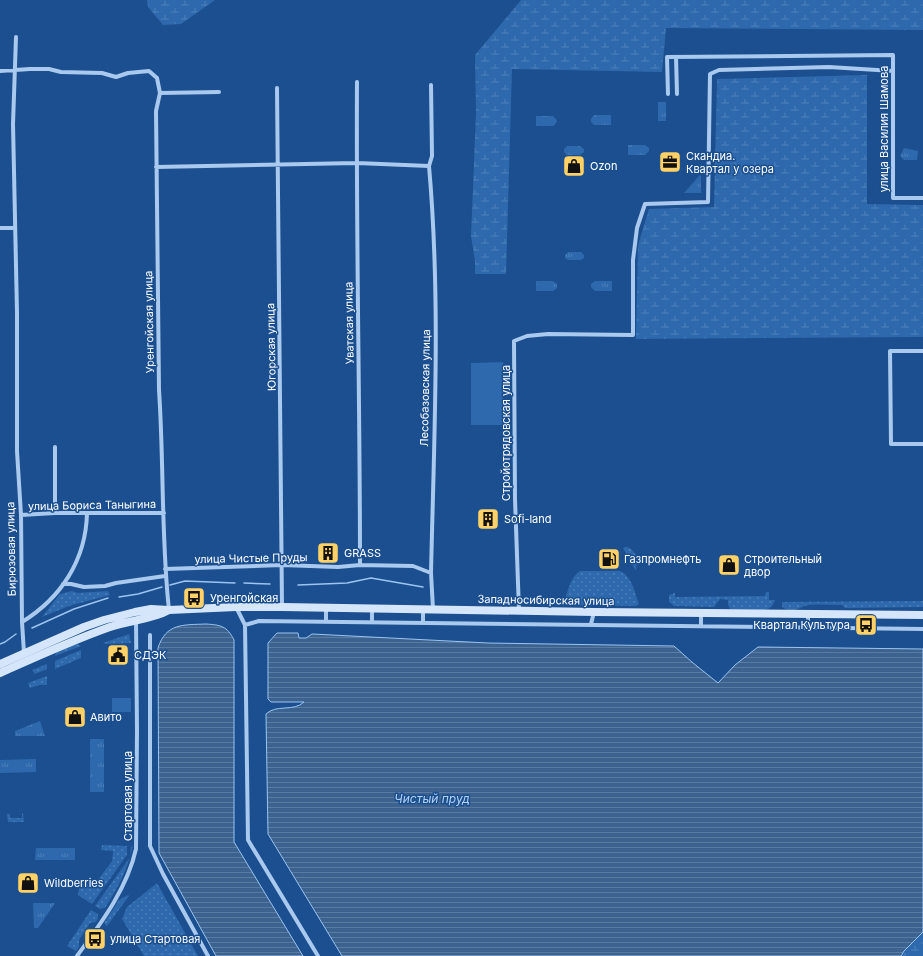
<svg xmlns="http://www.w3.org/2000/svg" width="923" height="956" font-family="Inter,sans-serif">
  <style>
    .grass { fill: url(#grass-dots) }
    .wetland { fill: url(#wetland-marsh) }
    .park { fill: url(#park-tufts) }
    .garden { fill: #2e69ad }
    .water { fill: url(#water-rules); stroke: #9cc4f0 }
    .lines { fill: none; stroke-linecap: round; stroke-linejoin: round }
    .stream { stroke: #9cc4f0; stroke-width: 1.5 }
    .street { stroke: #a9c9ee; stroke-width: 4 }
    .secondary { stroke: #d6e6fa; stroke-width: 8 }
    .labels { text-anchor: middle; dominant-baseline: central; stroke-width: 3; stroke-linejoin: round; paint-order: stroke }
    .street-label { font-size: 11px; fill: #fff; stroke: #1b4f8f }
    .poi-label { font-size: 11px; fill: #fff; stroke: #1b4f8f; text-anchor: start }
    .water-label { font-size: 12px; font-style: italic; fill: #b5d3f5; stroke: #1b4f8f }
  </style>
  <defs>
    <pattern id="grass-dots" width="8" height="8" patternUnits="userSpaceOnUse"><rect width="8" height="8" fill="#2e69ad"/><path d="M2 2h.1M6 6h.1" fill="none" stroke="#4d80b9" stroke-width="1.8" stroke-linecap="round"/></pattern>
    <pattern id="wetland-marsh" width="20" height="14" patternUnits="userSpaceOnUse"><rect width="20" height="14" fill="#2e69ad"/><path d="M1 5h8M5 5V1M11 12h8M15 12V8" fill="none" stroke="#4d80b9"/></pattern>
    <pattern id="park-tufts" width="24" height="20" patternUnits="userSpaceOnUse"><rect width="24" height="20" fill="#2e69ad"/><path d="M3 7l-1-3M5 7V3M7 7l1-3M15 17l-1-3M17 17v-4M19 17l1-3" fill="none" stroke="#4d80b9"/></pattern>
    <pattern id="water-rules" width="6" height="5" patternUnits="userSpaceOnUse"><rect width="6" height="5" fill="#3c6290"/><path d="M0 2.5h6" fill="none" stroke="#597aa1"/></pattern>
  </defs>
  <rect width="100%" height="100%" fill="#1b4f8f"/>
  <path class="grass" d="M625,547C631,547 634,552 637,557L636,571L623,548Z
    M580,571H620C632,576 635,593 639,604L636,606L566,605L564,602C568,592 570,577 580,571Z
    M72,591L78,593L108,591L110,595L69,606L42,617L60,594Z
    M766,592H769V600H775C773,606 771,608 765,610L730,609L728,605V600L720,599L714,607L674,606L669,602V595L675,593V597L765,596Z
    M923,601V607L845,608L842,605C831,605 820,604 809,605C800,606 793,615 782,607V602Z
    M129,634L131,643L105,644L103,643Z
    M76,643L81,646L55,656L56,652Z
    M81,650V658L55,669V661Z
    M47,664V669L35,674L32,670Z
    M47,676V685H39L30,688L28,683Z
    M22,813L23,814L24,822H8L7,814H10V818H22Z
    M102,845L127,846V855L92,904L78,895L80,884H95L112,861L113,851L101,850Z
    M133,845C128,869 118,888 105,908L100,909L95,906L130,857L131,847Z
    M157,883L198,956H144L122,919L127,907Z
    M128,895L129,896L107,926L104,923L119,900Z
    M91,910L98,914V918L96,922L90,923L79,940V947L76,951L67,946Z"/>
  <path class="wetland" d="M147,0H215L181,24L163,25L148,7Z
    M521,0H923V30L666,28L662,72L512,69L506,274H475V261L471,236L476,113L475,55Z
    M867,75V204L923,205V337L636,339L638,245L649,209L714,207L717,79Z
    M923,932V956H901L904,951Z"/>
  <path class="park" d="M658,102H666V121H658Z
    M594,115H611V125H594L591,122V119Z
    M536,116H553L556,119L557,122L553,126H536Z
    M628,145H645L649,148V151L645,155H628Z
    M567,146H580L584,149V152L580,155H567L564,152V149Z
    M904,148L918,151L917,160H904L900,156Z
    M701,175V193H684L699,176Z
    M568,252H581L584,255V258L581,260H568L565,258V255Z
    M536,281H553L557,284V288L553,291H536Z
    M595,281H612V291H595L591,287V284Z
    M112,698H121V712H112Z
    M40,721L45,736H15V731Z
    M104,739V792H90V739Z
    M36,759V772L0,773V760Z
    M36,848H75V860H35Z
    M33,903H55L38,928H34Z"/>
  <path class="garden" d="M503,362V425H471V363Z
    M121,698H131V712H121Z"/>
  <path class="water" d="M206,624C221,625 227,626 234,640V842L303,956H216L159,853L158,648C166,623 183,625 206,624Z
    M277,633H298L299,638H306L312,634L488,643L674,646L693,663L718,683L735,665L758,647L923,649V932L904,951L901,956H342L268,834L266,714C276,704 294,712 304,702H271L268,699V643Z"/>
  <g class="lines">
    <path class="stream" d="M244,583L270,584
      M170,585L185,581L235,583
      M298,585L347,583L371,578L423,587
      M119,597L138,594L162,587
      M32,628L74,609L108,598
      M0,644L5,642L16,634"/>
    <path class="street" d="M16,37L13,124L17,313V451L21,515L22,622L24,653
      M676,57L677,94
      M0,71L30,69H49L61,72L102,73L116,77L128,73L149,71L157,78L160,93
      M357,82C356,243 360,404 360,565
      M431,85L432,156L429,166C441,301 434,438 431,573L433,609
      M277,88L282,607
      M668,94L667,57L893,55V198H923
      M156,167L357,163L429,166
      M0,228H15
      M923,351H890L891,444H923
      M55,447V513
      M21,515L55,513H164
      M165,569L282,565L338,567L360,565L413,566L431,573
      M63,584H71L84,587L105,586L116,583L165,576
      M236,607L245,625L248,840L318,956
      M169,610C161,537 164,463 159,390L156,111L160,93L219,92
      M423,610V623
      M519,611L515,499L514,341L527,336L548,334L633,335V260L637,228L645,204L708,202L710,74L719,70L829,67L893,71
      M22,622C61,598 86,560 87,513
      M326,622V608
      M372,622V609
      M591,624L594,612
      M245,625L259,621L923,629
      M701,626V613
      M808,628V614
      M150,635V846L163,874L208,956
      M77,956C101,923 127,889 136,849L137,731L136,621"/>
    <path class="secondary" d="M0,664L84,627L104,620L135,612L151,609L169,610L236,607H282L594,612L923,615
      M0,673C36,657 73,640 110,627C129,620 151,620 169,610"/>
  </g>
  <defs>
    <g id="office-square" transform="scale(1.15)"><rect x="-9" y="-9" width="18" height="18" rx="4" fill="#ffd166" stroke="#1b4f8f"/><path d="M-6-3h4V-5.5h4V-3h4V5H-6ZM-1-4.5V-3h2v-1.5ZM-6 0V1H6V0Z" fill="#111"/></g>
    <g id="shop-square" transform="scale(1.15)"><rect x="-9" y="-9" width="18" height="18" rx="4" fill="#ffd166" stroke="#1b4f8f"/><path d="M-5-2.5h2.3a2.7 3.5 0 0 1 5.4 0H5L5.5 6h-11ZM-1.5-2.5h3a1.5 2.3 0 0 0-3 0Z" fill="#111"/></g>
    <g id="building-square" transform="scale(1.15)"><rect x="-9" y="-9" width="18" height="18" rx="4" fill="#ffd166" stroke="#1b4f8f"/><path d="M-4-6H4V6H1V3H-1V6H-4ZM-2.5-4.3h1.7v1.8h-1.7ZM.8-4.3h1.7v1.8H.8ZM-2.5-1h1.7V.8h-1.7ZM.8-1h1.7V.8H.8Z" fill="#111"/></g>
    <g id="fuel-square" transform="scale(1.15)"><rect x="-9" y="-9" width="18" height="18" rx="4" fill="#ffd166" stroke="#1b4f8f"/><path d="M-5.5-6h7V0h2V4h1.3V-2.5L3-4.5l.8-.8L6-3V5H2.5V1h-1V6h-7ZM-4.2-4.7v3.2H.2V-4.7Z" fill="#111"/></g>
    <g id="bus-square" transform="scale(1.15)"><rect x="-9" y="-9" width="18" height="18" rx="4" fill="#ffd166" stroke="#1b4f8f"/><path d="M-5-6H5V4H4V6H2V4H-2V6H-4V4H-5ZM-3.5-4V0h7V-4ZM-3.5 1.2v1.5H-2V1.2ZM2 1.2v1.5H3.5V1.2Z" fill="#111"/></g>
    <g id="civic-square" transform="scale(1.15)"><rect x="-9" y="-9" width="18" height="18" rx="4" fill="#ffd166" stroke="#1b4f8f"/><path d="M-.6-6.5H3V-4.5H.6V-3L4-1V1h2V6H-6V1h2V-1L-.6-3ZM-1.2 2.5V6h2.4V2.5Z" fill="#111"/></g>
  </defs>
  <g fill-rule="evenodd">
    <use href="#office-square" x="670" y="162"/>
    <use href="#shop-square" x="574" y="166"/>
    <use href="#building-square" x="488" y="519"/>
    <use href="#building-square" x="328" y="553"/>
    <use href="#fuel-square" x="609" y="559"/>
    <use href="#shop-square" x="729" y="565"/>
    <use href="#bus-square" x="194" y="598"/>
    <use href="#bus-square" x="866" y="625"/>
    <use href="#civic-square" x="118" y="655"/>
    <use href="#shop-square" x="75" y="717"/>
    <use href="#shop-square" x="28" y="883"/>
    <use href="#bus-square" x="95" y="939"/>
  </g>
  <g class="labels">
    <g class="street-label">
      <text transform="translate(884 129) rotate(-90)">улица Василия Шамова</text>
      <text transform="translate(149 322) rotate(-91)">Уренгойская улица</text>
      <text transform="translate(349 323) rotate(-91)">Уватская улица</text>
      <text transform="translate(271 347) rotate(-91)">Югорская улица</text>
      <text transform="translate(425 388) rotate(-89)">Лесобазовская улица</text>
      <text transform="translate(506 433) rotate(-90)">Стройотрядовская улица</text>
      <text transform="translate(92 505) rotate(-1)">улица Бориса Таныгина</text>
      <text transform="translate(11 549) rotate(-91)">Бирюзовая улица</text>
      <text transform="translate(251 558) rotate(-1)">улица Чистые Пруды</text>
      <text transform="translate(546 600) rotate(1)">Западносибирская улица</text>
      <text transform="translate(128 796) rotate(-90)">Стартовая улица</text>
    </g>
    <g class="poi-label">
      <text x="686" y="156">Скандиа.<tspan x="686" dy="13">Квартал у озера</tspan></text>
      <text x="590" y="166">Ozon</text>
      <text x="504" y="519">Sofi-land</text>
      <text x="344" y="553">GRASS</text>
      <text x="624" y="559">Газпромнефть</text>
      <text x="744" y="559">Строительный<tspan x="744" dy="13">двор</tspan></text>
      <text x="210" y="598">Уренгойская</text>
      <text x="850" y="625" text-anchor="end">Квартал Культура</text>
      <text x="134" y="655">СДЭК</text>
      <text x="90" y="717">Авито</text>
      <text x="44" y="883">Wildberries</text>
      <text x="110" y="939">улица Стартовая</text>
    </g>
    <g class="water-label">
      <text x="432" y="798">Чистый пруд</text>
    </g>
  </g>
</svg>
